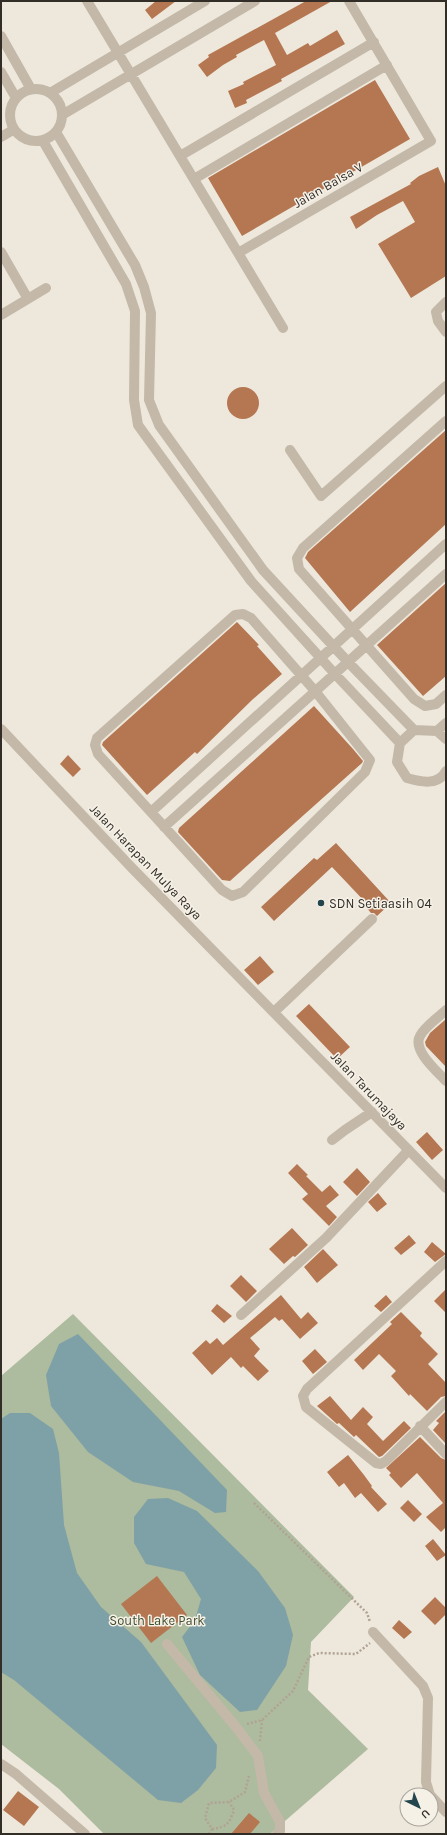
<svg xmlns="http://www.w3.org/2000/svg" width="447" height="1835" font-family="Karla,sans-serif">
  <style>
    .green { fill: #adbb9e }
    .water { fill: #7ea0a7 }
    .building { fill: #b57752 }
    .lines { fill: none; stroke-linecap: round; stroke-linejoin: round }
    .path { stroke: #b0a394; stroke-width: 2.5; stroke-dasharray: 2 2; stroke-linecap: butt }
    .minor { stroke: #c4b9a9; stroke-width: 10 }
    .poi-dot { fill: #23464e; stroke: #f6f1e7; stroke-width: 1.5 }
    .labels { text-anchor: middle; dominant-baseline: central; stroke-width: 3; stroke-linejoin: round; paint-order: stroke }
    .street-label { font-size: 13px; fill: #332d28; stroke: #f6f1e7 }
    .poi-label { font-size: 13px; fill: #332d28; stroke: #f6f1e7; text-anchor: start }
    .park-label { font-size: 13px; fill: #3f4d2f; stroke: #f6f1e7 }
  </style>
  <rect width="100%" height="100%" fill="#eee8dc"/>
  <path class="green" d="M73,1314L354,1597L311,1642L308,1690L368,1749L270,1834H104L59,1789L1,1744V1376Z"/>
  <path class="water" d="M78,1334L227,1490L226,1512L215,1513L179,1491L133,1482L88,1452L51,1406L46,1375L59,1344Z
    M10,1413H30L53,1429L59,1453L64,1525L77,1573L101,1607L141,1642L217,1745L216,1768L198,1790L181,1803L158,1800L14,1680L1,1672V1419Z
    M168,1498L197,1511L258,1571L285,1608L293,1635L286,1666L257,1710L240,1712L200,1675L182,1637L195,1620L201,1599L184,1572L146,1564L134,1543V1517L148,1499Z"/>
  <path class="building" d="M156,1H176L152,19L145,10Z
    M306,1H332L275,33L287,55L308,43L310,46L337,30L345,44L281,79L282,81L246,100L247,103L235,108L228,91L244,84L243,82L276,65L264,40L236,55L237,57L223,65L207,77L198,65L209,57L208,55Z
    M375,80L410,139L242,236L208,178Z
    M438,167L446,186V276L411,298L378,244L415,222L403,201L377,215L356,229L350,217L411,184L410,183L419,176Z
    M227 403a16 16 0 1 1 32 0a16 16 0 1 1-32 0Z
    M446,430V524L350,612L305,558L308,552Z
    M446,583V676L423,696L377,645Z
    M237,622L259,645L257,646L282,674L252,700L197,754L195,752L147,795L102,745L103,742Z
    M314,706L353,749L363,761L362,763L230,881L222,880L178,832L179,828Z
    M68,755L81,769L73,777L60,764Z
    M336,843L391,903L377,916L374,913H371L365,906L367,904L332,867L274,921L261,907L314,858L317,860Z
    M260,956L274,972L258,985L244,970Z
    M309,1004L350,1047L337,1059L296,1016Z
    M446,1019V1067L426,1046L425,1042L430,1033Z
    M427,1132L443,1150L432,1160L416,1142Z
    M297,1164L308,1175L306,1176L322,1192L330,1185L339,1195L326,1206L337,1217L329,1226L302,1199L308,1194L288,1173Z
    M357,1168L370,1182L357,1196L343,1182Z
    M378,1193L387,1204L377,1212L368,1202Z
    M292,1228L308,1245L295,1257L293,1256L284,1264L269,1249Z
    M409,1235L416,1243L401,1255L394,1248Z
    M432,1242L446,1254L435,1262L424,1252Z
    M323,1249L338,1265L317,1283L304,1267Z
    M241,1275L257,1291L246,1302L230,1286Z
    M446,1289V1313L434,1301Z
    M281,1295L301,1319L308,1312L318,1323L300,1339L282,1319L279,1321L275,1317L250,1338L260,1349L254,1356L269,1371L258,1381L243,1366L241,1368L231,1357L212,1375L192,1353L206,1340L210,1344L217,1338L223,1345Z
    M386,1295L392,1302L381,1312L374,1306Z
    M217,1304L232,1316L224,1323L211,1311Z
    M401,1312L422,1333L420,1336L438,1354L428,1364L446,1383V1396L441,1397L427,1411L410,1394L409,1396L391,1376L396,1371L379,1354L363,1370L354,1360L392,1324L390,1322Z
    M315,1349L327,1362L313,1374L302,1361Z
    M330,1396L351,1420L363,1407L373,1417L367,1424L383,1441L404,1421L411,1428L382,1456L379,1457L356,1435L354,1437L339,1423L337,1424L317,1406Z
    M446,1411V1444L433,1430L439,1423L436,1421Z
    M420,1437L441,1458L446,1460V1527L441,1532L426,1517L443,1503L417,1473L401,1488L389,1475L391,1473L386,1468Z
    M348,1455L364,1475L372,1486L371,1487L387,1504L378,1512L361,1493L355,1498L344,1483L339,1487L327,1472Z
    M408,1500L422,1514L414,1522L400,1508Z
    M433,1539L446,1555L437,1561L425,1546Z
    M157,1576L187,1615L151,1643L121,1604Z
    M435,1597L446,1608V1614L435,1625L421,1611Z
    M399,1620L412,1632L404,1639L392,1628Z
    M18,1791L39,1807L24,1826L3,1810Z
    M249,1813L260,1822L250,1834H231Z"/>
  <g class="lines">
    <path class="path" d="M254,1503L367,1613L370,1622
      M247,1724L262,1720L293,1691L309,1657L319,1653L356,1654L370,1643
      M260,1741L262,1720
      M212,1829C227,1827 229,1824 234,1810L229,1802
      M209,1834L212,1829L205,1818L209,1803L229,1802L245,1792L249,1776"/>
    <path class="minor" d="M87,1L283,328
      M1,36L31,89
      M1,72L16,98
      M10 115a26 26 0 1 1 52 0a26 26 0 1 1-52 0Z
      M50,93L205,1
      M62,115L255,1
      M56,132L135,265L144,287L151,313L149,400L159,425L263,570L348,662L414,730
      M1,137L13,130
      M43,141L126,284L135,311L134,400L138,425L251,581L335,674L400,743
      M180,156L374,42
      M194,179L387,65
      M1,252L28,299
      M238,253L431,141L349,1
      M446,302L436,312L438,321L446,332
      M1,315L46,288
      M446,421L303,548L297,558L299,569L414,699L425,706L436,704L446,695
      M290,450L321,496L446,386
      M243,614L251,618L315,691L370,760L365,772L243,892L232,896L222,890L98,754L95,745L97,738L235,615Z
      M1,729L132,868L446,1188
      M437,731L446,723
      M446,739L437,731L414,730L400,743L397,762L407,778C421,782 438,786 446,771
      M151,812L446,544
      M164,827L446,574
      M446,1010C438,1018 425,1026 420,1036C412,1050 437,1071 446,1081
      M274,1012L372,919
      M332,1140L345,1130L372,1112
      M446,1261L307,1389L303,1396L306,1407L376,1463L381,1464L386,1461L446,1402
      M241,1315L326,1238L405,1154L408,1149
      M420,1426L446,1454
      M373,1632L423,1686L428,1698L426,1782L430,1795
      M167,1644L236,1727L258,1756L264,1793L280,1822V1831L277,1834
      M1,1764L16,1774L85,1834
      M431,1796L446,1812"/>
  </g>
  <circle class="poi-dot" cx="321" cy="903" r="4"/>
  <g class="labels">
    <g class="street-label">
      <text transform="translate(328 185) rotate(-30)">Jalan Balsa V</text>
      <text transform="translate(146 862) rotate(46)">Jalan Harapan Mulya Raya</text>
      <text transform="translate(369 1091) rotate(46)">Jalan Tarumajaya</text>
    </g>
    <g class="poi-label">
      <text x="329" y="903">SDN Setiaasih 04</text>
    </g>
    <g class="park-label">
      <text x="157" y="1620">South Lake Park</text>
    </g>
  </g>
  <rect width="447" height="1835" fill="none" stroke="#332d28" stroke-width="4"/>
  <g transform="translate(419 1807) rotate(137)"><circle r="19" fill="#f6f1e7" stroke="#a8a39b"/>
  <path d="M0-3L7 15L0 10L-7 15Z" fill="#23464e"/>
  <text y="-6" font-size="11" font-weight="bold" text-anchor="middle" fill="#332d28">U</text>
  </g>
</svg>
